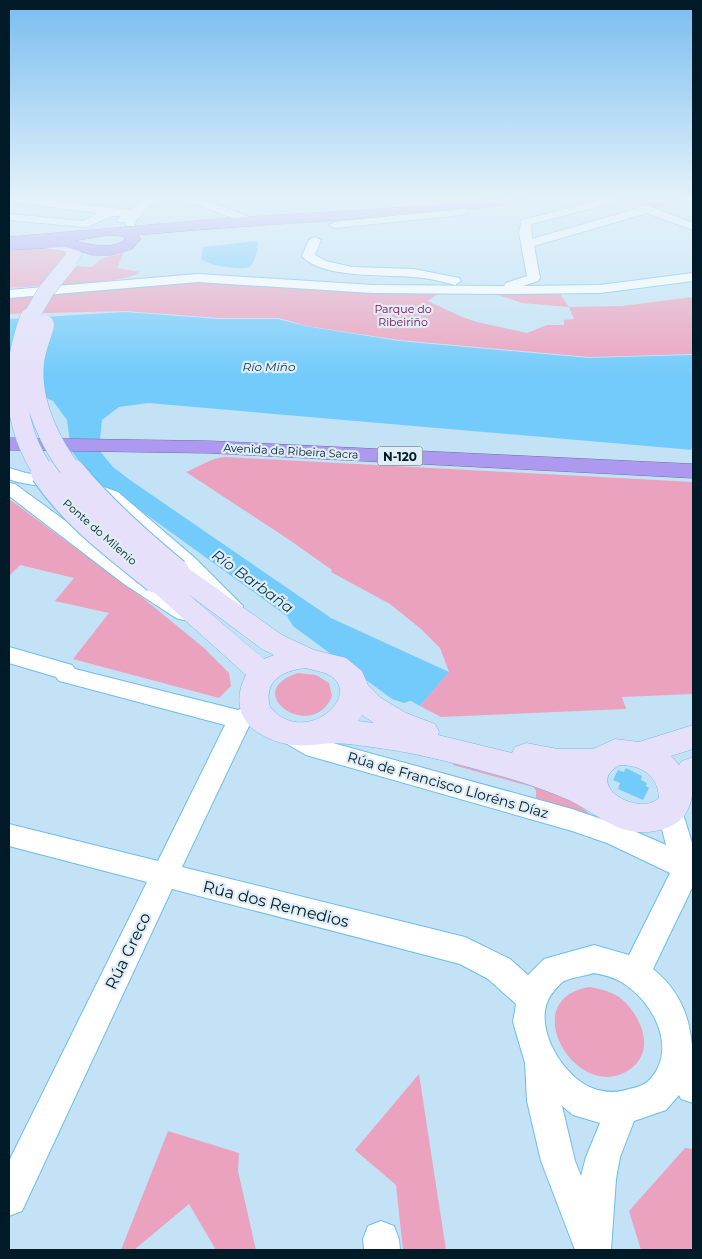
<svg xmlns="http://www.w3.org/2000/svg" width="702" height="1259" font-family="Montserrat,sans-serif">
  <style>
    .green { fill: #eba2bf }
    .water { fill: #73cbfb }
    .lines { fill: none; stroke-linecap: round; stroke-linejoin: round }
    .river { fill: #73cbfb; fill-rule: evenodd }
    .street-casing { stroke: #6bbeeb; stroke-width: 2 }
    .secondary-casing { stroke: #6bbeeb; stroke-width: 1 }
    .highway-casing { stroke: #716da9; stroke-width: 1 }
    .street { fill: #fff; fill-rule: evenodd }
    .secondary { fill: #e6e0fa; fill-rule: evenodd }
    .highway { fill: #ad99ef; fill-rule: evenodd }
    .secondary-bridge-far2-casing { stroke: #6bbeeb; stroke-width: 17; stroke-linecap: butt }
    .secondary-bridge-far1-casing { stroke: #6bbeeb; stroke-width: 21; stroke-linecap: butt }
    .secondary-bridge-casing { stroke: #6bbeeb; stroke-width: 28; stroke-linecap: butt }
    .secondary-bridge-far2 { stroke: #e6e0fa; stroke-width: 16 }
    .secondary-bridge-far1 { stroke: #e6e0fa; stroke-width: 20 }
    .secondary-bridge { stroke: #e6e0fa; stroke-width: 26 }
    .labels { text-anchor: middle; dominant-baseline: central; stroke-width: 4.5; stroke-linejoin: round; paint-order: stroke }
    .far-park-label { font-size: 11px; fill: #890952; stroke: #deedf6 }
    .far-street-label { font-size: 11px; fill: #011a27; stroke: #deedf6 }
    .far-water-label { font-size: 12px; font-style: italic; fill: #033a51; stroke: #deedf6 }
    .shield { fill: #deedf6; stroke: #435965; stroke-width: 1 }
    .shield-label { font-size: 12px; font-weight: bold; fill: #011a27 }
    .street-label { font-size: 14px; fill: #011a27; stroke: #deedf6 }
    .water-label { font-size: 15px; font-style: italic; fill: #033a51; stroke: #deedf6 }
    .near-street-label { font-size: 16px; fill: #011a27; stroke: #deedf6 }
  </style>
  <rect width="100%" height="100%" fill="#c3e2f5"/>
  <path class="green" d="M38,248L61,249L66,252L59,265L92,267L101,259L124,252L117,268L140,272C128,284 32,286 9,288V251Z
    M210,281L368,293H439L428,301L460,316L477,322L527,333L547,325H564V320L574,319L569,307L522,303L495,294H560L569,307L622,306L693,297V354L590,357L399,340L307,326L279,318H220L125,311L9,314V299L176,282Z
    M225,457L693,482V694L622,697L626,709L441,717L420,706L449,672L440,648L421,629L390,604L331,572L332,570L288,539L186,472C199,467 211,458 225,457Z
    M9,499L143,598L204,648L229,673L231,686L219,698L73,659L109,613L55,601L74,578L20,565L9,576Z
    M298,673L316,675L329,683L332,696C313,744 238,692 298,673Z
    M455,761C500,774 554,782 590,814L536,798V790L533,787L453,765Z
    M590,987C600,989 610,991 619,997C638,1011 656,1046 634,1066C582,1112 511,999 590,987Z
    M419,1074L446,1250H403L396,1185L355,1150Z
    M168,1131L239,1153L238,1171L256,1250H216L189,1204L134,1250H121Z
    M685,1148L693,1149V1250H641L629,1211Z"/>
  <path class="water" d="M257,241L259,245L256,246L258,249C256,254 254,264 249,267C241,271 207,265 201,259L203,247Z
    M125,312L219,319H278L305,326L399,341L589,358L693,355V450L148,403L119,407L102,420L99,450L113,467L130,480L331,618L449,672L420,706L372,679L368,672L369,665L341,644L324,643L136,507L92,479L71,450L67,420L53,401L44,397L9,398V319Z
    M626,768L642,776L641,780L647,783L646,786L649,788L643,800L618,789L620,783L613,780L618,770L624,772Z"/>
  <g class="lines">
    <path class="river" d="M304,607L315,610L416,681L421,690L416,699L404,703L392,699L293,626L288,618L293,610Z"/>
    <g class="street-casing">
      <path id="street" d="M10,199H39L129,210L146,199H158L140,213L142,215L136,220L135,226H127L125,222H118L117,220L121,216C107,214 99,224 85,227L9,220V214L84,221L98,213L15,202Z
        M186,199H201L255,219L257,221L251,224L247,223L187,201Z
        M604,199H621L620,201L531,224L532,239L639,208V203L644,200L648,201L649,206L693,223V230L647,213L534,246L540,278L538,281L523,286L600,285L693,273V281L600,293L498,294L373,293L198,282L9,298V290L198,274L373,285L504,286L506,283L527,276L519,232L522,220Z
        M465,204L470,207L464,214L460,215L335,228L329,225L335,222L457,209Z
        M315,237L321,240L315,255L326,261L352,267L414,269L459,278L461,281L455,285C441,281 428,278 413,277C385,274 322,279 302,256L309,240Z
        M9,468L26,473L101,486L118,492L196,559L243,606L240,611L233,613L226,611L182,567L106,500L96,496L17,482L9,479Z
        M9,483L15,484L138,574L190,608L193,613L190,618L183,620L176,618L124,584L9,496Z
        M9,647L72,665L75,669L238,710L256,703L264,706L268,712L264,718L249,726L182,867L465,937L510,959L528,975L544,959L594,945L629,955L670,873L607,843L572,831L306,755L282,741L278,734L282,727L290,725L322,740L572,809L625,827L666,845L657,809L661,801L670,798L679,801L693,846V886L653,969C698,1005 693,1052 693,1103L681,1099L679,1095L666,1110L634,1121L620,1157L616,1179L611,1250H575L541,1161L527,1101L525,1063L513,1022L516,1004L488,979L460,964L172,889L22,1211L9,1216V1161L147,882L9,846V824L158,861L225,725L67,683L59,681L56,677L9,663ZM594,973C604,975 614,977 623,983C652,1001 677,1046 652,1077C646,1085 638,1087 629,1089C617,1093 605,1093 592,1088C561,1076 528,1020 554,991C557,988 560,983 564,981C573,977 585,976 594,973ZM562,1106L573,1115L600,1123L586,1157L581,1176L575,1161Z
        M381,1221L394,1226L399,1239L400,1250H364L363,1239L368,1226Z"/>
    </g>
    <g class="secondary-casing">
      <path id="secondary" d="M40,240H61L76,245L82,254L74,267H62L60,264L66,254L65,251L35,247L33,244L35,241Z
        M176,564L185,566L282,635L314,650L346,658L362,671L368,685L381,698L406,713L435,724L439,732L438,735L512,753L515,747L526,743L558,749H593L615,739L639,742L693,725V749L671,756L679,765L682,761L693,757C693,791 698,823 655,831C620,838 598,814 569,800C543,789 517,780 490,773C451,762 412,752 372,747C356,745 338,742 322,744C298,747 279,746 257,732C237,719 235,695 246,675L147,586L143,580L147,574L156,572L164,574L163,572L167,566ZM188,594L262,649L274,655L264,659ZM306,668C312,670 319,671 325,673C369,691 306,750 270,707C263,681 283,670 306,668ZM362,715L374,723L358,721ZM620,765C641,765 658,775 659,798C639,818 582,784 620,765Z"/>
    </g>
    <g class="highway-casing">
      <path id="highway" d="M489,199H528L521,203C394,219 266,223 138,235L141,239L132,249L110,255H93L65,247L9,250V237L230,218L442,205ZM109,235L122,236L125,239C113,251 89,244 74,241Z
        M614,199H678C668,211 630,205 616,202Z
        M9,438L209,441L693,464V478L209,453L9,450Z"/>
    </g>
    <use href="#street" class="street"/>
    <use href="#secondary" class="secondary"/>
    <use href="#highway" class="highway"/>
    <g class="secondary-bridge-far2-casing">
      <path id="secondary-bridge-far2" d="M29,320L46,291L68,264"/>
    </g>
    <g class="secondary-bridge-far1-casing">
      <path id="secondary-bridge-far1" d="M30,318C10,372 12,426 45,474
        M44,325C41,337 35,350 34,363C30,402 50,444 74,474"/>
    </g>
    <g class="secondary-bridge-casing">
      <path id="secondary-bridge" d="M44,473C74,517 115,547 156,580
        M73,473C104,510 139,541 176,572"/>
    </g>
    <use href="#secondary-bridge-far2" class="secondary-bridge-far2"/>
    <use href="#secondary-bridge-far1" class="secondary-bridge-far1"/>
    <use href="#secondary-bridge" class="secondary-bridge"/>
  </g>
  <linearGradient id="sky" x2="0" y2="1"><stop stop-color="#79bdf0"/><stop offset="0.53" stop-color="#e4f2fa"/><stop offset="1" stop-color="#e4f2fa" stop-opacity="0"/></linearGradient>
  <rect width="702" height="375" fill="url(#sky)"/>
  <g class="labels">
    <g class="far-park-label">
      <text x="403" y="309">Parque do<tspan x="403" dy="13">Ribeiriño</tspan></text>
    </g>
    <g class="far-street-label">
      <text transform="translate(291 451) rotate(3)">Avenida da Ribeira Sacra</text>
      <text transform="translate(100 532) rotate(41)">Ponte do Milenio</text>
    </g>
    <g class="far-water-label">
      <text x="269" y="366">Río Miño</text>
    </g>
    <rect class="shield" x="377.5" y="446.5" width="45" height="19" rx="4"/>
    <g class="shield-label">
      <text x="400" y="456">N-120</text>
    </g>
    <g class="street-label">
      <text transform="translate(448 785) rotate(16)">Rúa de Francisco Lloréns Díaz</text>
    </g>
    <g class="water-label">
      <text transform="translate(253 581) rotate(36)">Río Barbaña</text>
    </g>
    <g class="near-street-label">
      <text transform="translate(276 904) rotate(14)">Rúa dos Remedios</text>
      <text transform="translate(128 951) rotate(-64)">Rúa Greco</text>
    </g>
  </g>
  <rect width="702" height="1259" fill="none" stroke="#011a27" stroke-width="20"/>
</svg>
